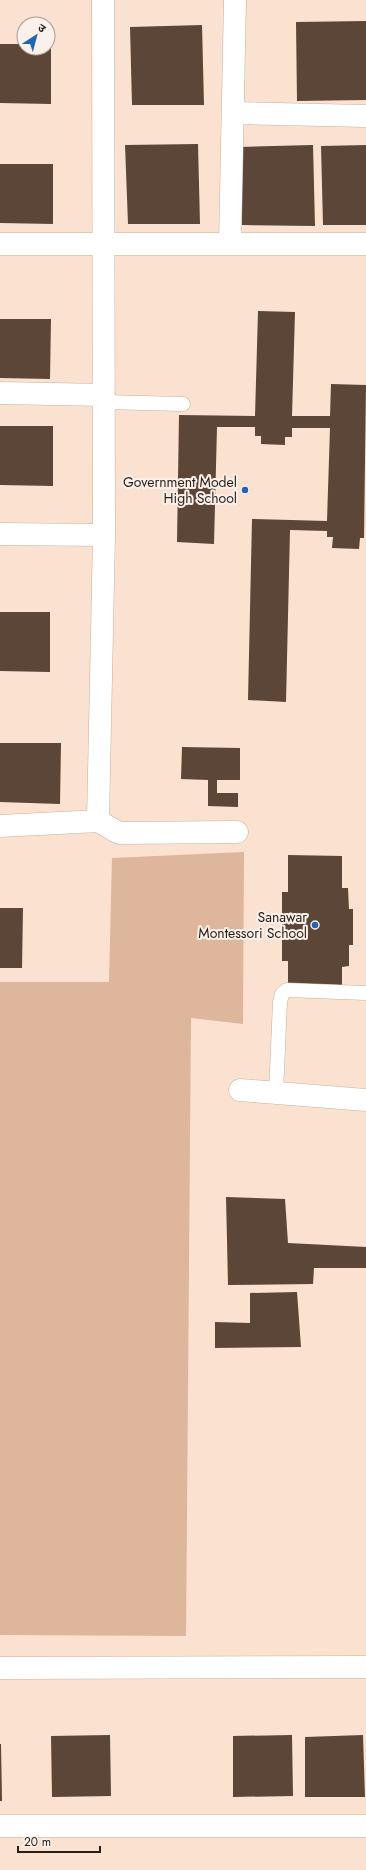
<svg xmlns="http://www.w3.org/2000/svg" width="366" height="1870" font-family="Jost,'Noto Sans Devanagari',sans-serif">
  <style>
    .green { fill: #deb69b }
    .building { fill: #5b4637 }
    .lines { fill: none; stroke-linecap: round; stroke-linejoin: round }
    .lane-casing { stroke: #c9b09e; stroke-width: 15 }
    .street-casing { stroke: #c9b09e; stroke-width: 23 }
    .lane { stroke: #fff; stroke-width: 14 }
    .street { stroke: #fff; stroke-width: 22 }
    .poi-dot { fill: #2265b6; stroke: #fcf1ea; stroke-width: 1.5 }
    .labels { text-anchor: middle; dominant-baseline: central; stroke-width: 4; stroke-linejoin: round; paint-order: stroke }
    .poi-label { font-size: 14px; fill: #271e17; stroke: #fcf1ea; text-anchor: end }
  </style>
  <rect width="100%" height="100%" fill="#fbe1cf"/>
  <path class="green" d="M244,852L243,1024L191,1018L186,1636L0,1635V982H109L112,858Z"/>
  <path class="building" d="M366,21V100L297,101L296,22Z
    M202,25L204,105H132L130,27Z
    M0,44H24V48H48V44H51V104L0,103Z
    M198,144L200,224H128L125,145Z
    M313,145L315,226L242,225L240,147Z
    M366,145V225H323L321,146Z
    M0,164H53V224L0,223Z
    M258,311L295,312L292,416H330L331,384L366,385L364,538H360L359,549L332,548L333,537H327V531L290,530L286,702L248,700L252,519L327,521L330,428H292V437H285V445L261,444V436H255V427H217L214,544L177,542L179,415L255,416Z
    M0,319H51L50,379L0,378Z
    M0,426H53V486L0,485Z
    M0,612H50V672L0,671Z
    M0,743H61L60,804L0,802Z
    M182,747L240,748V780H217V793H238V807L208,806V780L181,779Z
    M288,855L342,856V888H348L349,909H353V945H349V966L342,967V987H288V961H282V892H288Z
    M0,908H23L22,968H0Z
    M226,1197L285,1199L288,1243L366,1247V1268H314L313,1284L228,1285Z
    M297,1292L301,1347L215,1348V1322L250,1323V1293Z
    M110,1735L111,1796L52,1797L51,1736Z
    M292,1735L293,1796L233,1797V1736Z
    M363,1735L365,1797H305V1737Z
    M0,1744H1L2,1801H0Z"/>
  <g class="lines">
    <g class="lane-casing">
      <path id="lane" d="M104,402L183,404
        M276,1093L280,1002L282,994L287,990L366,993"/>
    </g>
    <g class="street-casing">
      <path id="street" d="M233,113L366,116
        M230,243L235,0
        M0,244H366
        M0,393L104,395
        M0,534L104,535
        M98,821L104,535L103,0
        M0,826L98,821L119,833L237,832
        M240,1090L366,1100
        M0,1668L366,1667
        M0,1826H366"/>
    </g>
    <use href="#lane" class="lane"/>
    <use href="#street" class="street"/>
  </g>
  <g class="poi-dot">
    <circle cx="245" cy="490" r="4"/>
    <circle cx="315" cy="925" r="4"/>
  </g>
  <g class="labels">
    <g class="poi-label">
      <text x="237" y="482">Government Model<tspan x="237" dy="16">High School</tspan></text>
      <text x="307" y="917">Sanawar<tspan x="307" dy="16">Montessori School</tspan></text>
    </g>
  </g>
  <g transform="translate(36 36) rotate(36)"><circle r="19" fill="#fcf1ea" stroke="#a79d96"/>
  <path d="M0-3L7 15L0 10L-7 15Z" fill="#2265b6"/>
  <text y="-6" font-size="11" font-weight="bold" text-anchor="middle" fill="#271e17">उ</text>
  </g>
  <path d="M18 1846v6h82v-6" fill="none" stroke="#271e17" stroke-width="2"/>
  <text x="24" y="1846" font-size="12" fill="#271e17" stroke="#fcf1ea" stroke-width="3" paint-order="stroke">20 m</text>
</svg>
